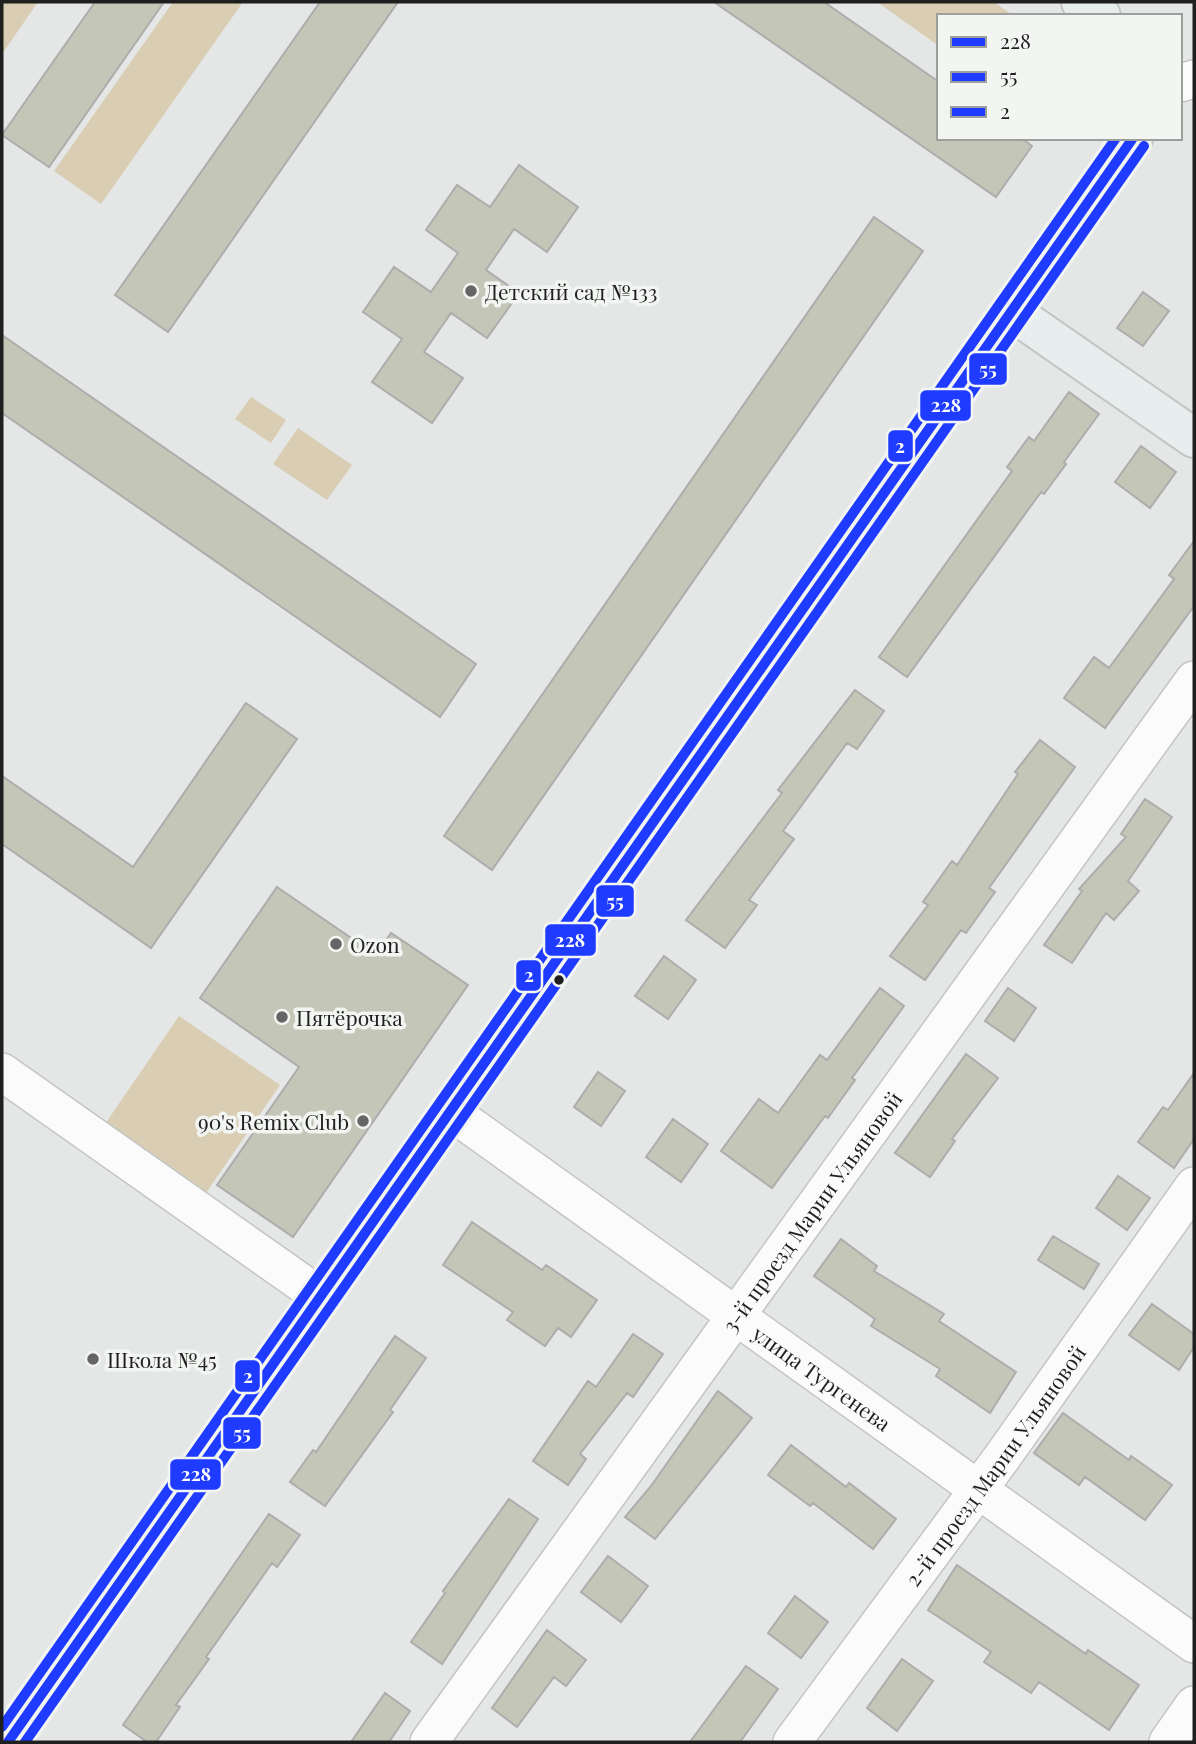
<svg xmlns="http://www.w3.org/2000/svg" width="1196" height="1744" font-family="'Playfair Display',serif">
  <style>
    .green { fill: #d9cdb3 }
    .building { fill: #c4c7b7; stroke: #acadac; stroke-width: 2 }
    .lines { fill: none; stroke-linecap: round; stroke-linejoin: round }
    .minor-casing { stroke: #c3c5c4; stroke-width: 40 }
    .major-casing { stroke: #c4c5c5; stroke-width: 42 }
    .minor { stroke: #fbfbfb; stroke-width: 37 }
    .major { stroke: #e7eeed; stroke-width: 38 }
    .bus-1-casing { stroke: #f2f5f2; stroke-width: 16 }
    .bus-2-casing { stroke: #f2f5f2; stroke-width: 16 }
    .bus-3-casing { stroke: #f2f5f2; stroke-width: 16 }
    .bus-1 { stroke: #1f3bff; stroke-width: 10 }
    .bus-2 { stroke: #1f3bff; stroke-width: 10 }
    .bus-3 { stroke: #1f3bff; stroke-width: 10 }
    .poi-dot { fill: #646564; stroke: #f2f5f2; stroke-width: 2.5 }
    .bus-dot { fill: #1e1f1e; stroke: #f2f5f2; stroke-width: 2.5 }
    .labels { text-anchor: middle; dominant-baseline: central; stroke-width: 7; stroke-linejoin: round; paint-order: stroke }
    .poi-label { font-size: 21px; fill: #1e1f1e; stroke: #f2f5f2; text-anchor: start }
    .street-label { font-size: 21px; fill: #1e1f1e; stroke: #f2f5f2 }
    .line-badge { stroke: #f2f5f2; stroke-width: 2.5 }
    .badge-label { font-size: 19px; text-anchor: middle; font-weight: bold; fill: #fff }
  </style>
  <rect width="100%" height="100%" fill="#e5e7e6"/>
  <path class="green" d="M2,2H38L2,54Z
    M173,2H243L101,204L54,171Z
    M877,2H994L1014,16H939V46Z
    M251,397L286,420L271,443L235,419Z
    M298,428L352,465L327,500L273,464Z
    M179,1016L280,1085L193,1212L92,1143Z"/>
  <path class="building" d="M95,2H164L49,167L2,135Z
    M320,2H398L168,332L115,295Z
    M714,2H824L939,82V138H1021L1032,146L996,197Z
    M519,165L578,207L547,252L514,229L486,270L519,293L487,338L451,313L424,352L463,378L432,423L372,382L402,339L363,312L394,267L431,292L458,253L426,230L457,185L490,207Z
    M874,217L923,251L492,870L444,836Z
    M1143,292L1169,311L1143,346L1117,328Z
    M2,335L476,664L440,717L2,413Z
    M1069,392L1099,414L1064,462L1066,464L1044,494L1041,492L907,677L879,657L1012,471L1007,467L1029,437L1034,441Z
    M1141,446L1176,472L1150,508L1115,482Z
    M1194,541V606L1105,728L1064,698L1094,657L1109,668L1174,579L1169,575Z
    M855,690L884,711L857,749L847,743L783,831L794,839L749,900L757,905L725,948L686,920L782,793L778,790Z
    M246,703L297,739L151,948L2,844V776L133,867Z
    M1040,740L1075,767L989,888L995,892L966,933L961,930L925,980L890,956L928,905L923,902L952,861L957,865L1018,774L1015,772Z
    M1145,799L1172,817L1128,881L1139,891L1114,920L1106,913L1072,963L1044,945L1082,891L1079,889L1126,837L1121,834Z
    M277,887L376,955L391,933L468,985L293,1237L217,1185L299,1067L200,998Z
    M664,956L696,980L668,1019L635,996Z
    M880,988L904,1006L852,1078L855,1080L828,1118L825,1116L772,1188L721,1151L759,1099L778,1113L820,1055L827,1060Z
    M1008,988L1036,1008L1014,1041L985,1021Z
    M966,1054L998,1078L952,1139L955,1141L930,1177L895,1153Z
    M598,1072L625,1091L601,1126L574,1107Z
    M1194,1073V1139L1174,1168L1138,1142L1163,1107L1168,1110Z
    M673,1119L708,1144L681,1182L646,1157Z
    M1118,1176L1150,1198L1127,1230L1096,1208Z
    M472,1222L542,1270L546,1265L597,1300L571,1337L558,1328L545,1346L507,1320L513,1312L443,1265Z
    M1053,1236L1099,1264L1084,1289L1038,1260Z
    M841,1239L877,1266L874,1271L944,1314L939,1321L1016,1372L990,1413L936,1376L940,1369L871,1326L875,1319L814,1276Z
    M1152,1304L1194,1334V1347L1179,1370L1129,1335Z
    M633,1334L663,1354L633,1397L627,1393L580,1454L586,1459L568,1485L533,1461L588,1381L596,1387Z
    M395,1336L426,1358L390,1410L393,1412L325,1506L290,1482L313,1450L316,1452Z
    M718,1391L752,1418L655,1539L625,1517L651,1486Z
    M1063,1413L1129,1460L1131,1456L1172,1485L1145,1520L1085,1477L1079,1485L1034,1453Z
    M791,1445L846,1487L849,1483L896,1519L873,1549L813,1503L810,1506L768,1475Z
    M509,1499L538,1519L442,1664L411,1642L445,1593L443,1591Z
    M269,1514L300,1535L277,1567L272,1563L206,1657L209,1659L176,1705L180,1707L156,1742H147L123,1725Z
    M608,1556L648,1586L621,1622L581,1592Z
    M957,1565L1086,1654L1088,1650L1139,1685L1109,1730L1039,1682L1031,1693L984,1662L991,1652L928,1610Z
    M795,1596L828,1622L801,1658L768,1633Z
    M547,1630L586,1660L566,1686L554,1677L517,1727L492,1708Z
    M902,1659L933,1681L897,1731L867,1708Z
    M746,1666L778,1689L740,1742H690Z
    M385,1693L410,1711L389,1742H351Z"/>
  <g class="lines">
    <g class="minor-casing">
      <g id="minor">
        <path d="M1180,83L1194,79"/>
        <path d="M2,1072L320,1296"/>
        <path id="s1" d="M450,1111L1194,1644"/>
        <path id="s2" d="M429,1742L1194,680"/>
        <path id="s3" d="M792,1742L1003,1456L1194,1186"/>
        <path d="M1168,1742L1194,1705"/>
      </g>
    </g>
    <g class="major-casing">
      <path id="major" d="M1081,2L1101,16
        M1011,311L1194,438
        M8,1742L1133,138"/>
    </g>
    <use href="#minor" class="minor"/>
    <use href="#major" class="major"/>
    <g class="bus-1-casing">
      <path id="bus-1" d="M8,1742L1133,138"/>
    </g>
    <g class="bus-2-casing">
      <path id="bus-2" d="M25,1742L1144,146"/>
    </g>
    <g class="bus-3-casing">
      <path id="bus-3" d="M2,1727L1116,138"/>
    </g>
    <use href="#bus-1" class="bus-1"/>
    <use href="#bus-2" class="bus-2"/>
    <use href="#bus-3" class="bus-3"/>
  </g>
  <g class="poi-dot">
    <circle cx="471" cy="291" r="7"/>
    <circle cx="336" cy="944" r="7"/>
    <circle cx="282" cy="1017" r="7"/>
    <circle cx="363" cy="1121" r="7"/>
    <circle cx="93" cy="1359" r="7"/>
  </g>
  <circle class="bus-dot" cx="559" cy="980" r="6"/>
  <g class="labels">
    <g class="poi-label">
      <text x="485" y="291">Детский сад №133</text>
      <text x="350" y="944">Ozon</text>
      <text x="296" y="1017">Пятёрочка</text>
      <text x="349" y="1121" text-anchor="end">90's Remix Club</text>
      <text x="107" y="1359">Школа №45</text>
    </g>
    <g class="street-label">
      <text stroke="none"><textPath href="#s2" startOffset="654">3-й проезд Марии Ульяновой</textPath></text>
      <text stroke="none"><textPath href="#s1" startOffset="458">улица Тургенева</textPath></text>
      <text stroke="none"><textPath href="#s3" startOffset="343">2-й проезд Марии Ульяновой</textPath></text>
    </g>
  </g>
  <g class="line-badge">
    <rect x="968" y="352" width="40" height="34" rx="7" fill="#1f3bff"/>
    <rect x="919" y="389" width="53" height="33" rx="7" fill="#1f3bff"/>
    <rect x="887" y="429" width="27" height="34" rx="7" fill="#1f3bff"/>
    <rect x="595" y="884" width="40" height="34" rx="7" fill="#1f3bff"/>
    <rect x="544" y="923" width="53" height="34" rx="7" fill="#1f3bff"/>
    <rect x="515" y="959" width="27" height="33" rx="7" fill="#1f3bff"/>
    <rect x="234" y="1359" width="27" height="34" rx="7" fill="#1f3bff"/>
    <rect x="222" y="1416" width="40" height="34" rx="7" fill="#1f3bff"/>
    <rect x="169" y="1458" width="53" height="33" rx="7" fill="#1f3bff"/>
  </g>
  <g class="badge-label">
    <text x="988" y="376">55</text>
    <text x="946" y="412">228</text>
    <text x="900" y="453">2</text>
    <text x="615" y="908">55</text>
    <text x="570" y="947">228</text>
    <text x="529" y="982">2</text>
    <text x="248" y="1383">2</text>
    <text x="242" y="1440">55</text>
    <text x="196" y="1481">228</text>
  </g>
  <rect width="1196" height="1744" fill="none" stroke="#1e1f1e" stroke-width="7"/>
  <rect x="937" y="14" width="245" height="126" fill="#f2f5f2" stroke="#9d9f9d" stroke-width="2"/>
  <rect x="951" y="37" width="35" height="10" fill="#1f3bff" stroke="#9d9f9d" stroke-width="2"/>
  <text x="1000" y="49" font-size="21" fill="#1e1f1e">228</text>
  <rect x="951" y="72" width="35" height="10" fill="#1f3bff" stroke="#9d9f9d" stroke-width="2"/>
  <text x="1000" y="84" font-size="21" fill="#1e1f1e">55</text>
  <rect x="951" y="107" width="35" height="10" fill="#1f3bff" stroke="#9d9f9d" stroke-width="2"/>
  <text x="1000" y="119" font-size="21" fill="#1e1f1e">2</text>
</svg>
